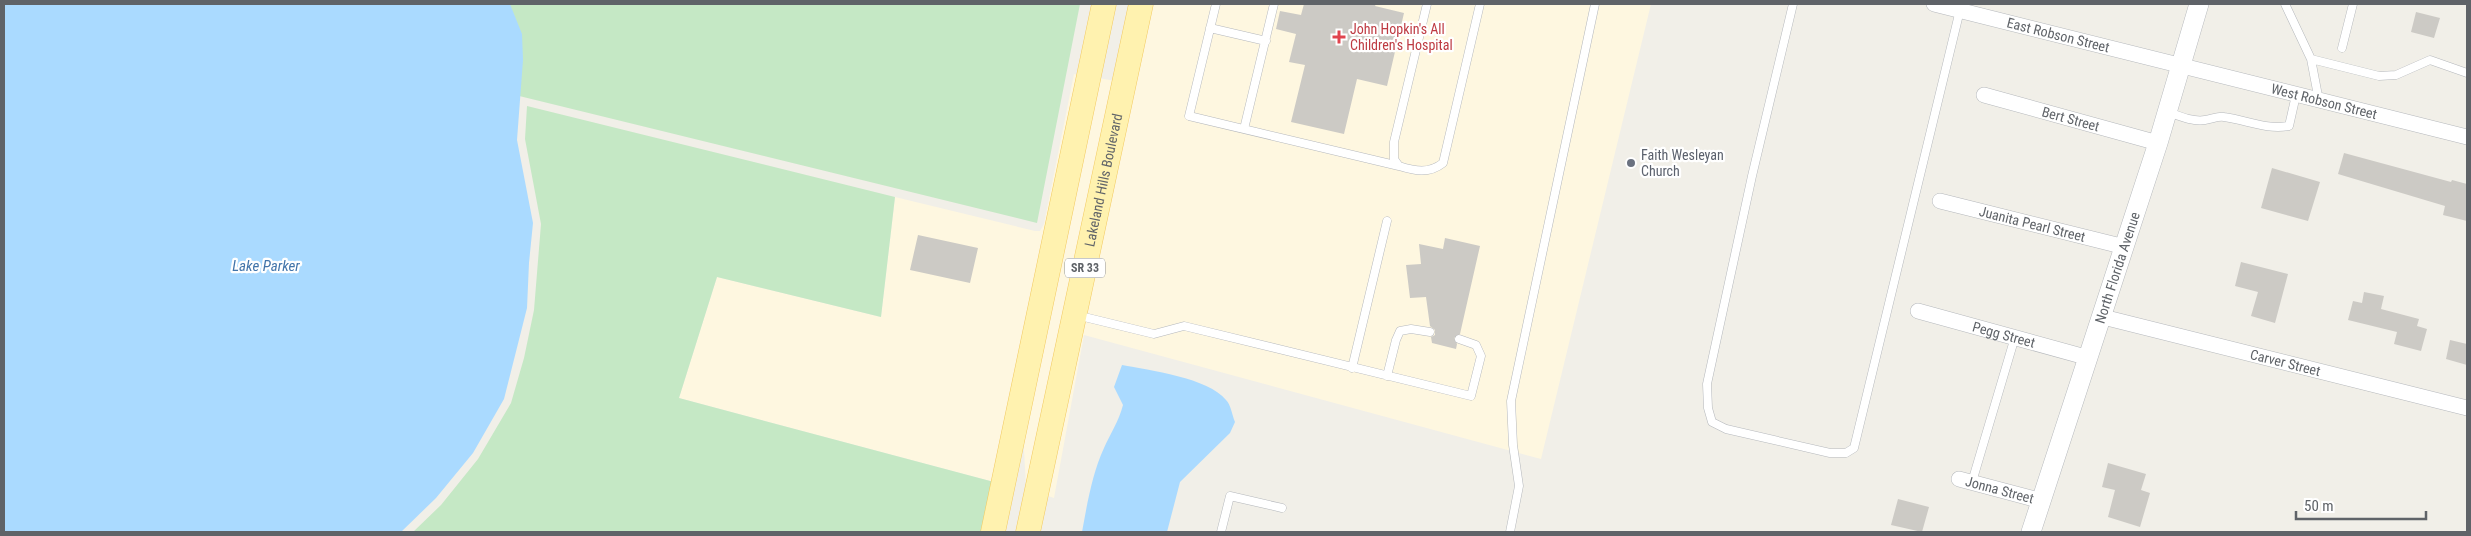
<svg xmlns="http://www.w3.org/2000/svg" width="2471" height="536" font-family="'Roboto Condensed',sans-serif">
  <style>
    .commercial { fill: #fef7e0 }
    .green { fill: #c5e8c5 }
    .water { fill: #aadaff }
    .building { fill: #cccac5 }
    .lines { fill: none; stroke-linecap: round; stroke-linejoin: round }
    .service-casing { stroke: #b5b8bc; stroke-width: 9 }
    .minor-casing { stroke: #b5b8bc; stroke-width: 16 }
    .tertiary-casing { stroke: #b5b8bc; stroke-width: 20 }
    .primary-casing { stroke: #f2c960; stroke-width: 25 }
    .service { stroke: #fff; stroke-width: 8 }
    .minor { stroke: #fff; stroke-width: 15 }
    .tertiary { stroke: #fff; stroke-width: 19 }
    .primary { stroke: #fff2af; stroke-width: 24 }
    .health-dot { fill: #e0444e; stroke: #fff; stroke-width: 2 }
    .worship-dot { fill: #6b7280; stroke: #fff; stroke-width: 2 }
    .labels { text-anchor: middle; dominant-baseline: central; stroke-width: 4.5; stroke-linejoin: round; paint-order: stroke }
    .shield { fill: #fff; stroke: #8f9295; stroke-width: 1 }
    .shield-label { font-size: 12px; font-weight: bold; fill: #5f6368 }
    .health-label { font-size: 14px; fill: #be3a42; stroke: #fff; text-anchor: start }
    .street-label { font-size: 14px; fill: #5f6368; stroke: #fff }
    .worship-label { font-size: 14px; fill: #5b616d; stroke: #fff; text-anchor: start }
    .water-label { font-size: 15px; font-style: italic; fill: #4174aa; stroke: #fff }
  </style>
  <rect width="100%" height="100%" fill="#f1efe8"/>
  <path class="commercial" d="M1150,4H1651L1541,459L1084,335L1054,498L1045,495Z
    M1074,74L1080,75L994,482L679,398L717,277L881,317L895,197L1035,231H1040L1044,224Z
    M1098,78L1116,81L1026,486L1023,432Z"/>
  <path class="green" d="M444,4H1080L1037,223L426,73Z
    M527,106L895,197L881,317L717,277L679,398L994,482L983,532H413L441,505L478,459L511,403L524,358L534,310L541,224L525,139Z"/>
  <path class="water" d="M4,4H510L522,34L523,60L517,140L533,223L529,263L527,308L504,399L473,453L436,498L401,532H4Z
    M1122,365C1149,370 1209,378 1226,400C1231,405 1232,415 1235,422L1230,433L1180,482L1167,532H1082C1087,505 1092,474 1104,448C1110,434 1119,421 1123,405L1114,387Z"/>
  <path class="building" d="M1304,4H1376L1375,6L1404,13L1387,86L1357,79L1344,134L1291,122L1305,65L1289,62L1296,34L1276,29L1280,11L1301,15Z
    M2416,12L2440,18L2434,38L2411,32Z
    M2344,153L2451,182L2452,180L2467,184V221L2443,215L2445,206L2338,174Z
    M2272,168L2320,182L2308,221L2261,208Z
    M918,235L978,248L970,283L910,270Z
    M1445,238L1480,246L1460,334L1454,338L1457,344L1456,349L1432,343L1431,337L1435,335V330L1430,326L1426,297L1410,298L1406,265L1421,264L1419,244L1443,249Z
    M2241,262L2288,274L2275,323L2251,316L2258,292L2235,286Z
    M2364,292L2384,296L2381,309L2419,319L2417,326L2427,329L2421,351L2394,344L2397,332L2348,320L2353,301L2362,303Z
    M2450,340L2467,344V365L2446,359Z
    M2108,463L2146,474L2141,490L2150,493L2140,527L2108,517L2115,490L2102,487Z
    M1898,499L1929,507L1922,532L1891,525Z"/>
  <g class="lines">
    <g class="service-casing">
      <path id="service" d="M1216,4L1189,116L1399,166
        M1427,4L1394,142V159L1399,166C1415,171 1429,174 1443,163L1480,4
        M1793,4L1752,176L1707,384L1708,408L1712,422L1726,429L1830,453H1846L1854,448L1960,10
        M2285,4L2311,59
        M1210,28L1266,41
        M2342,48L2353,4
        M2319,101L2311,59L2379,76L2396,75L2430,60L2467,73
        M2168,112C2179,116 2193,122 2205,120C2212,119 2218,116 2224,117C2247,120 2266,130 2289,126L2296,95
        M1244,129L1274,4
        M1076,315L1154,334L1184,326L1471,396L1481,356L1476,345L1459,339
        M1352,368L1387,221
        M1387,376L1396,340L1400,331L1411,329L1430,332
        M1972,482L2015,337
        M1221,532L1230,496L1282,508
        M1510,532L1519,486L1513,445L1511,401L1595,4"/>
    </g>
    <g class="minor-casing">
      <g id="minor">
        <path id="s1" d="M1934,4L2467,137"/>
        <path id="s2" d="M1984,95L2158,143"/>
        <path id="s3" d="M1940,201L2125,247"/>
        <path id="s4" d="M1918,311L2089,358"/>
        <path id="s5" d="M2103,317L2467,408"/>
        <path id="s6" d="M1959,479L2042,501"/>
      </g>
    </g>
    <g class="tertiary-casing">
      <g id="tertiary">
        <path id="s7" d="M2031,532L2158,143L2199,4"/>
      </g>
    </g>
    <g class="primary-casing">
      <g id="primary">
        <path d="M993,532L1104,4"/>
        <path id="s8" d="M1028,532L1141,4"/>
      </g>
    </g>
    <use href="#service" class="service"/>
    <use href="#minor" class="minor"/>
    <use href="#tertiary" class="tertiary"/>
    <use href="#primary" class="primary"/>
  </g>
  <path class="health-dot" d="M1336.5 29.5h5v5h5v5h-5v5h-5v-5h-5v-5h5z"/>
  <circle class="worship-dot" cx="1631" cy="163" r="5"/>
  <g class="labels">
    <rect class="shield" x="1065" y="258.5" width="40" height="19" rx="4"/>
    <g class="shield-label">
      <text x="1085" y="268">SR 33</text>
    </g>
    <g class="health-label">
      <text x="1350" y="29">John Hopkin's All<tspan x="1350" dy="16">Children's Hospital</tspan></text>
    </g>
    <g class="street-label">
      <text stroke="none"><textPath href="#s1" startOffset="128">East Robson Street</textPath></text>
      <text stroke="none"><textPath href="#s1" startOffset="402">West Robson Street</textPath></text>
      <text stroke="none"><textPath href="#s2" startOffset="90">Bert Street</textPath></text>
      <text stroke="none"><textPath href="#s8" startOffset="360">Lakeland Hills Boulevard</textPath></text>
      <text stroke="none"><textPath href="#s3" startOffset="95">Juanita Pearl Street</textPath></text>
      <text stroke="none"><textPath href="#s7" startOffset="278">North Florida Avenue</textPath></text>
      <text stroke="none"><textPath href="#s4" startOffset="89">Pegg Street</textPath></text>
      <text stroke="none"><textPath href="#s5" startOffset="188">Carver Street</textPath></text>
      <text stroke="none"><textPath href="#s6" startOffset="42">Jonna Street</textPath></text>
    </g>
    <g class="worship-label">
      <text x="1641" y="155">Faith Wesleyan<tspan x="1641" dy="16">Church</tspan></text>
    </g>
    <g class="water-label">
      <text x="266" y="266">Lake Parker</text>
    </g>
  </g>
  <rect width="2471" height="536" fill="none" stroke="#5f6368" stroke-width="10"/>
  <path d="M2296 511v8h130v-8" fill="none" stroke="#5f6368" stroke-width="2.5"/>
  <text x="2304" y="511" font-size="15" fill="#5f6368" stroke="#ffffff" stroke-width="4" paint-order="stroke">50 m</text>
</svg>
